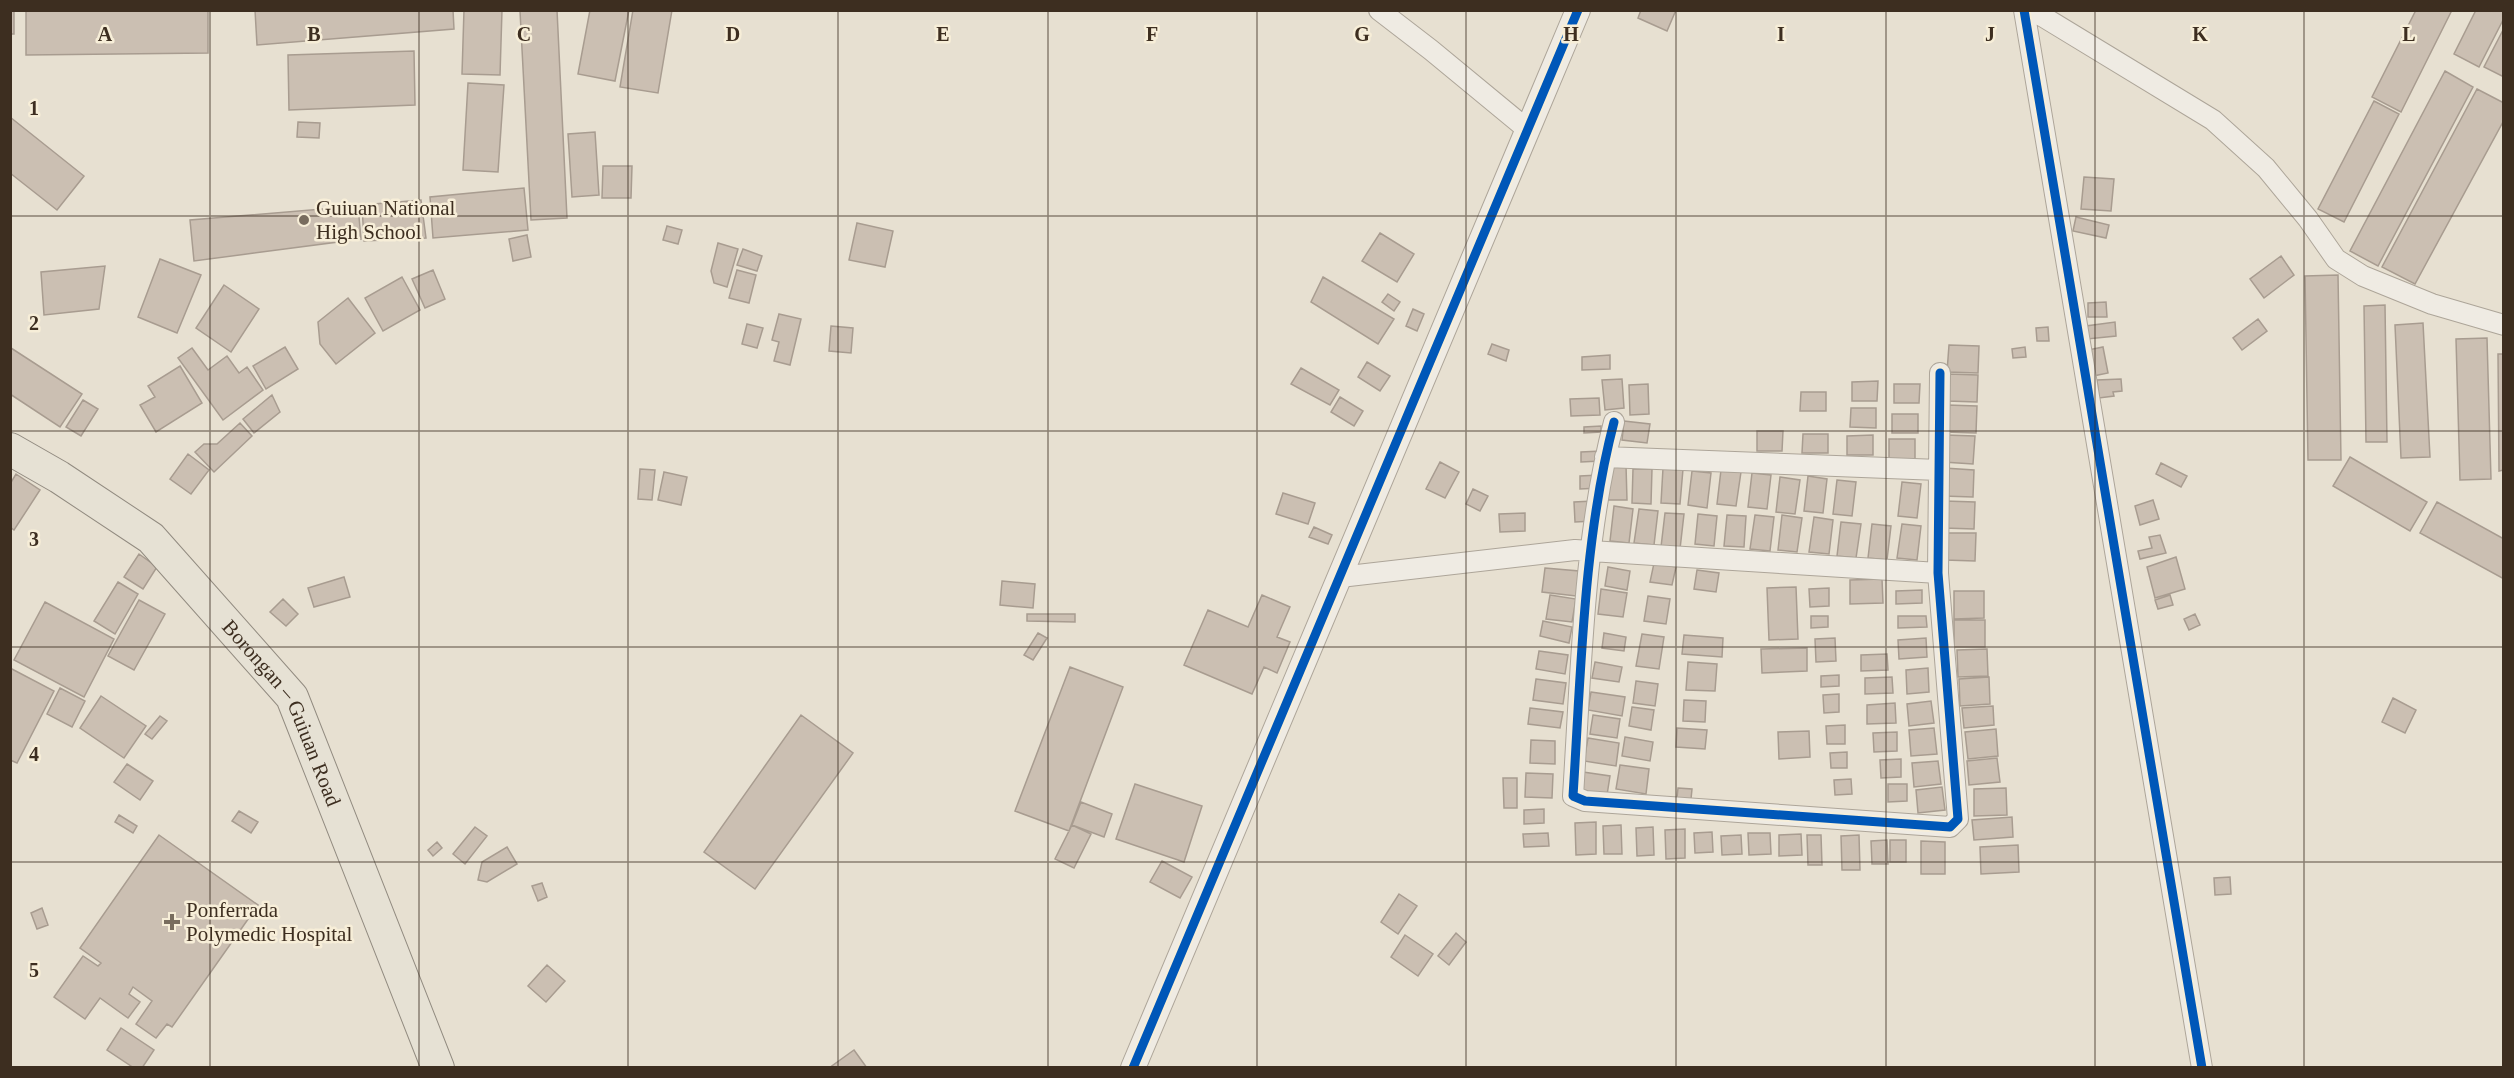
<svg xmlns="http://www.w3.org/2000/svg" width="2514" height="1078" font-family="'Times New Roman',serif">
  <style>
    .building { fill: #cbbfb2; stroke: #a89c90; stroke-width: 1.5 }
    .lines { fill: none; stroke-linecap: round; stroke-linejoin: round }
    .minor-casing { stroke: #ada599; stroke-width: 22 }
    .tertiary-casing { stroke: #ada599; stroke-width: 26 }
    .primary-casing { stroke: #928b80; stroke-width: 34 }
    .minor { stroke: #efebe3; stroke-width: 20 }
    .tertiary { stroke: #efebe3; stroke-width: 24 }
    .primary { stroke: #e6e1d4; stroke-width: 32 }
    .cycleway-casing { stroke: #f7eed8; stroke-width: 13 }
    .cycleway { stroke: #0057b8; stroke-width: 9 }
    .grid { fill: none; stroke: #3d2e20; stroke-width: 1.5; stroke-opacity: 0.55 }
    .poi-dot { fill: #786c5e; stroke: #f7eed8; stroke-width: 2 }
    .labels { text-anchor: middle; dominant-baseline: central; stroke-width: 5; stroke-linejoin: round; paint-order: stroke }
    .poi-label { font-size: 21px; fill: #3d2e20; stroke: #f7eed8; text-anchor: start }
    .street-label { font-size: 21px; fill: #3d2e20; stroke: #f7eed8 }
    .grid-label { font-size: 20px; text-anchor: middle; font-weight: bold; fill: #3d2e20; stroke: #f7eed8; stroke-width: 5; stroke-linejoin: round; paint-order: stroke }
  </style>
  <rect width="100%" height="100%" fill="#e7e0d1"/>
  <path class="building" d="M10,10H14V34H10Z
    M26,10H208V53L26,55Z
    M255,10H453L454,29L257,45Z
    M464,10H502L500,75L462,74Z
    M557,10L567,218L531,220L520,11Z
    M590,10H629L615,81L578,74Z
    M633,10H672L658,93L620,87Z
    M1641,10H1676L1667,31L1638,18Z
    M2416,10H2452L2401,112L2372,97Z
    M2476,10H2504V18L2479,67L2454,54Z
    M2504,28V77L2484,67Z
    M414,51L415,105L289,110L288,55Z
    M2445,71L2473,87L2378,266L2350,251Z
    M468,83L504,85L498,172L463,170Z
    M2477,89L2504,103V120L2415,284L2382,267Z
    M2374,101L2399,114L2344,222L2318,209Z
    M10,117L84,176L57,210L10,173Z
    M298,122L320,123L319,138L297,137Z
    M595,132L599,195L572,197L568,134Z
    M603,166H632L631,198H602Z
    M2084,177L2114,179L2111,211L2081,209Z
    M524,188L528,230L433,238L430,197Z
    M421,200L426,238L364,241L362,205Z
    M358,206L361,239L194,261L190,220Z
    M2076,217L2109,225L2106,238L2073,231Z
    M857,223L893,231L885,267L849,260Z
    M667,226L682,230L678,244L663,240Z
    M1380,233L1414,254L1397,282L1362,261Z
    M527,235L531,257L513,261L509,239Z
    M718,243L738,249L727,287L714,283L711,271Z
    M743,249L762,256L757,271L737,265Z
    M2281,256L2294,275L2264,298L2250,279Z
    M160,259L201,275L177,333L138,317Z
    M105,266L99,309L44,315L41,272Z
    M433,270L445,299L425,308L412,279Z
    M737,270L756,275L749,303L729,298Z
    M2338,275L2341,460H2308L2305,276Z
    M402,277L420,310L383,331L365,298Z
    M1323,277L1394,319L1378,344L1311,302Z
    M224,285L259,309L231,352L196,328Z
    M1388,294L1400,302L1394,311L1382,302Z
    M348,298L375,333L336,364L320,344L318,322Z
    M2106,302L2107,317H2088V303Z
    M2385,305L2387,442H2366L2364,306Z
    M1413,309L1424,314L1417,331L1406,326Z
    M779,314L801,319L790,365L774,361L779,342L772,340Z
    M2258,319L2267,331L2242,350L2233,338Z
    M2115,322L2116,336L2087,339L2086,326Z
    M2423,323L2430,457L2401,458L2395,325Z
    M747,324L763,328L757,348L742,344Z
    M831,326L853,328L851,353L829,351Z
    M2048,327L2049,341H2037L2036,328Z
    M2487,338L2491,479L2460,480L2456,339Z
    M1492,344L1509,350L1506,361L1488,354Z
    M1949,345L1979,346L1978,373L1947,372Z
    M285,347L298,369L266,389L253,366Z
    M2025,347L2026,357L2013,358L2012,349Z
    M2103,347L2108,373L2093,376L2088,350Z
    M11,348L82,394L60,427L10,394Z
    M192,348L208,370L227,356L239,373L247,367L263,390L223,420L178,358Z
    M2498,354H2504V470L2499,471Z
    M1610,355V369L1582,370V357Z
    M1367,362L1390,376L1380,391L1358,377Z
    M180,366L202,403L156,432L140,405L155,397L148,386Z
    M1301,368L1339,390L1330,405L1291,384Z
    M1948,374L1978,375L1977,402L1947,401Z
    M1622,379L1624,408L1605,410L1602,380Z
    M2121,379L2122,391L2113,392L2114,396L2099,398L2097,380Z
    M1878,381L1877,401H1852V382Z
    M1648,384L1649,414L1630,415L1629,385Z
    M1894,384H1920L1919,403H1894Z
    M1801,392H1826V411H1800Z
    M272,395L280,412L254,433L243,419Z
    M1340,397L1363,411L1354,426L1331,412Z
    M1599,398L1600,415L1571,416L1570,399Z
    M83,400L98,409L81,436L66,427Z
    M1947,405L1977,406L1976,433L1945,432Z
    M1851,408H1876V428L1850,427Z
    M1892,414H1918V433H1892Z
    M1624,421L1650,424L1647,443L1622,440Z
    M240,423L252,436L214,472L195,452L204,444H217Z
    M1601,426V432L1584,433V427Z
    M1757,431H1783L1782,451H1757Z
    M1803,434H1828V453H1802Z
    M1873,435V455H1847V436Z
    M1945,435L1975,436L1973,464L1943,462Z
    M1889,439H1915V459H1889Z
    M1601,451V461L1581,462V452Z
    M188,454L209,470L191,494L170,479Z
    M2350,457L2427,502L2410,531L2333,486Z
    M1440,462L1459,472L1445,498L1426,489Z
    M2161,463L2187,476L2181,487L2156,474Z
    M1607,465H1626L1627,500H1607Z
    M1663,468L1683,469L1680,504L1661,503Z
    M1944,468L1974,470L1973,497L1943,496Z
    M640,469L655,470L652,500L638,499Z
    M1633,469H1652L1651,504L1632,503Z
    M1721,470L1741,472L1736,506L1717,504Z
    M1692,471L1711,473L1707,508L1688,505Z
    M664,472L687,477L681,505L658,500Z
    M1752,473L1771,475L1767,509L1748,507Z
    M16,474L40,490L14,530L10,527V484Z
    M1599,475L1600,488L1580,489V476Z
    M1808,476L1827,479L1823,513L1804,511Z
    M1780,477L1800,480L1795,514L1776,512Z
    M1837,480L1856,482L1852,516L1833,514Z
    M1902,482L1921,484L1917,518L1898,516Z
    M1473,489L1488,496L1480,511L1466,504Z
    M1283,493L1315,503L1308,524L1276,514Z
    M2153,500L2159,519L2140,525L2135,506Z
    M1593,501L1594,521L1575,522L1574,502Z
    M1945,501L1975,502L1974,529L1944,528Z
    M2437,502L2504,539V579L2420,533Z
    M1614,506L1633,509L1629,543L1610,541Z
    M1639,509L1658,511L1654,545L1634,543Z
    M1525,513V531L1500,532L1499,514Z
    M1665,513L1684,514L1680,549L1661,547Z
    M1698,514L1717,516L1714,546L1695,544Z
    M1727,515L1746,516L1744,547L1724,546Z
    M1755,515L1774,517L1770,551L1750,549Z
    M1782,515L1802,518L1797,552L1778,550Z
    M1814,517L1833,520L1829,554L1809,552Z
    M1841,522L1861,524L1856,558L1837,556Z
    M1872,524L1891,526L1887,560L1868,558Z
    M1902,524L1921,526L1917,560L1897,558Z
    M1314,527L1332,535L1328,544L1309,537Z
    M1946,533H1976L1975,561L1945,560Z
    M2160,535L2166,553L2140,559L2138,551L2152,548L2149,537Z
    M139,554L157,567L143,589L124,577Z
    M2176,557L2185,589L2155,598L2147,567Z
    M1654,563L1676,567L1672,585L1650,582Z
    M1608,567L1630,571L1627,590L1605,586Z
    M1545,568L1579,571L1576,596L1542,592Z
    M1697,570L1719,573L1716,592L1694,589Z
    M344,577L350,597L314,607L308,588Z
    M1882,579L1883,603L1850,604V580Z
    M1002,581L1035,584L1033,608L1000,605Z
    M118,582L138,594L115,634L94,621Z
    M1796,587L1798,639L1769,640L1767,588Z
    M1829,588V606L1810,607L1809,589Z
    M1601,589L1627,593L1623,617L1598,614Z
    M1922,590V603L1896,604V591Z
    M1954,591H1984V618L1954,619Z
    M1262,595L1290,607L1277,637L1290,642L1277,673L1264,667L1252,694L1184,665L1208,610L1248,627Z
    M1550,595L1576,599L1572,622L1546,619Z
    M2170,595L2173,605L2158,609L2155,600Z
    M1648,596L1670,599L1666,624L1644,621Z
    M283,599L298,614L286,626L270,612Z
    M139,600L165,614L134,670L108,656Z
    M45,602L114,639L84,697L14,660Z
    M1027,614H1075V622L1027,621Z
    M2195,614L2200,625L2189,630L2184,619Z
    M1811,616H1828V627L1811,628Z
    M1898,616H1926L1927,627L1898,628Z
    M1954,620H1985V647H1954Z
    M1543,621L1572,627L1569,643L1540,636Z
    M1038,633L1047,638L1033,660L1024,655Z
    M1604,633L1626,637L1624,651L1602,648Z
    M1642,634L1664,637L1659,669L1636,666Z
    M1684,635L1723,638L1722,657L1682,654Z
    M1835,638L1836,661L1816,662L1815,639Z
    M1926,638L1927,657L1899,659L1898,640Z
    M1807,648V671L1762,673L1761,649Z
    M1987,649L1988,676L1958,677L1957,650Z
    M1539,651L1568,655L1565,674L1536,669Z
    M1887,654L1888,670L1861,671V655Z
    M1595,662L1622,667L1619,682L1592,678Z
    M1688,662L1717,664L1715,691L1686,690Z
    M1070,667L1123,687L1069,831L1015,811Z
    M10,668L54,691L17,763L10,760Z
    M1928,668L1929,692L1907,694L1906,670Z
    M1839,675V686L1821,687V676Z
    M1892,677L1893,693L1865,694V678Z
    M1989,677L1990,704L1960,706L1959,679Z
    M1536,679L1566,683L1563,704L1533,700Z
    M1636,681L1658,684L1655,706L1633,703Z
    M60,688L85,701L72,727L47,714Z
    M1591,692L1625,697L1622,716L1588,710Z
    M1839,694V712L1824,713L1823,695Z
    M101,696L146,726L124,758L80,728Z
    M2393,698L2416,710L2405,733L2382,722Z
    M1684,700L1706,701L1705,722L1683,721Z
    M1931,701L1934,723L1909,726L1907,704Z
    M1895,703L1896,723L1867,724V705Z
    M1993,706L1994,725L1964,728L1962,708Z
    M1632,707L1654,710L1651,730L1629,726Z
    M1530,708L1563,712L1560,728L1528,724Z
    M801,715L853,753L755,889L704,852Z
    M1593,715L1620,719L1617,738L1590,734Z
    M160,716L167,721L152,739L145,734Z
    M1845,725V744H1827L1826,726Z
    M1677,728L1707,730L1705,749L1676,747Z
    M1934,728L1937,754L1911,756L1909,730Z
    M1996,729L1998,756L1968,759L1965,732Z
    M1809,731L1810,757L1779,759L1778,732Z
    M1897,732V751L1874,752L1873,733Z
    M1625,737L1653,742L1650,761L1622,756Z
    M1588,738L1619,743L1616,766L1584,761Z
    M1531,740L1555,741V764L1530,763Z
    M1847,752V768H1831L1830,753Z
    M1997,758L2000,782L1969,785L1967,761Z
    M1901,759V777L1881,778L1880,760Z
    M1938,761L1941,784L1914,787L1912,763Z
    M127,764L153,781L140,800L114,782Z
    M1620,765L1649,769L1646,794L1616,789Z
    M1583,772L1610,776L1607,795L1580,791Z
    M1526,773L1553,774L1552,798L1525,797Z
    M1503,778H1517V808H1504Z
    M1851,779L1852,794L1835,795L1834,780Z
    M1135,784L1202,806L1184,862L1116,839Z
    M1888,784H1907V801L1888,802Z
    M1942,787L1945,810L1918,813L1916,790Z
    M1678,788L1692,789L1691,799L1677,798Z
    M2006,788L2007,815L1974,816V789Z
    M1081,802L1112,814L1104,837L1072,825Z
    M1544,809V823L1524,824V810Z
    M239,811L258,822L251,833L232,821Z
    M119,815L137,826L133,833L115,822Z
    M2012,817L2013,837L1974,840L1972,820Z
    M1596,822V854L1576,855L1575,823Z
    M1072,825L1091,834L1074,868L1055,859Z
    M1621,825L1622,854H1604L1603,826Z
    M475,827L487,836L465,864L453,854Z
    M1653,827L1654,855L1637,856L1636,828Z
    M1685,829V858L1666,859L1665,830Z
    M1712,832L1713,852L1695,853L1694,833Z
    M1548,833L1549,846L1524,847L1523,834Z
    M1748,833H1770L1771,854L1749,855Z
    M1801,834L1802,855L1779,856V835Z
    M159,835L258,905L172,1027L167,1024L156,1038L136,1024L152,1001L133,987L129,994L140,1002L128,1018L100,998L85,1019L54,997L83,956L98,966L101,963L80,948Z
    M1741,835L1742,854L1722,855L1721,836Z
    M1807,835H1821L1822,865H1808Z
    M1859,835L1860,870H1842L1841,836Z
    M1887,840L1888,864H1872L1871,841Z
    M1890,840H1906V862H1890Z
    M1921,841L1945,842V874H1921Z
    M437,842L442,848L433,856L428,850Z
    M2018,845L2019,872L1981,874L1980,847Z
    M507,847L517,864L487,882L478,880L482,862Z
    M1162,861L1192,877L1180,898L1150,882Z
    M2230,877L2231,894L2215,895L2214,878Z
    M542,883L547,897L538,901L532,886Z
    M1399,894L1417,906L1398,934L1381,922Z
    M42,908L48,925L37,929L31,913Z
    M1456,933L1466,942L1449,965L1438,956Z
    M1405,935L1433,954L1418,976L1391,957Z
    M547,965L565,981L546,1002L528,986Z
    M121,1028L154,1050L142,1068H134L107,1050Z
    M854,1050L867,1068H829Z"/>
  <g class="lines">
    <g class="minor-casing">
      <path id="minor" d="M1379,10L1431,50L1528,130
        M2024,10L2202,1068
        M2032,10L2213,120L2266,168L2308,219L2336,259L2363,276L2432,304L2504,325
        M1614,422C1583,540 1581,674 1573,796L1585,801L1950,827L1958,819L1938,573L1940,373
        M1605,457L1939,470
        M1340,577L1575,550L1938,573"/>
    </g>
    <g class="tertiary-casing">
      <path id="tertiary" d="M1133,1068L1578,10"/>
    </g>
    <g class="primary-casing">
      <g id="primary">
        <path id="s1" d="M10,449L59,477L151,538L292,697L438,1068"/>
      </g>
    </g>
    <use href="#minor" class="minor"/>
    <use href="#tertiary" class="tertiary"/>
    <use href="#primary" class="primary"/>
    <g class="cycleway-casing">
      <path id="cycleway" d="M2024,10L2202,1068
        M1614,422C1583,540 1581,674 1573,796L1585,801L1950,827L1958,819L1938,573L1940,373
        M1133,1068L1578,10"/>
    </g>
    <use href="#cycleway" class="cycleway"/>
  </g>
  <path class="grid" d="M210,10V1068M419,10V1068M628,10V1068M838,10V1068M1048,10V1068M1257,10V1068M1466,10V1068M1676,10V1068M1886,10V1068M2095,10V1068M2304,10V1068M10,216H2504M10,431H2504M10,647H2504M10,862H2504"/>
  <g class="poi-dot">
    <circle cx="304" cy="220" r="6"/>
    <path d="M169 913h6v6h6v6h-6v6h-6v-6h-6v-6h6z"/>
  </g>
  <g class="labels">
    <g class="poi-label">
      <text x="316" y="208">Guiuan National<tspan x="316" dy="24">High School</tspan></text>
      <text x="186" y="910">Ponferrada<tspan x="186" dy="24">Polymedic Hospital</tspan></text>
    </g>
    <g class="street-label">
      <text stroke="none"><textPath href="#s1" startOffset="388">Borongan – Guiuan Road</textPath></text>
    </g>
  </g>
  <g class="grid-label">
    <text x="105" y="41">A</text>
    <text x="314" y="41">B</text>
    <text x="524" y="41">C</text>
    <text x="733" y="41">D</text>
    <text x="943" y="41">E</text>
    <text x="1152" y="41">F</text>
    <text x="1362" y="41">G</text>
    <text x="1571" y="41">H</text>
    <text x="1781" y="41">I</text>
    <text x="1990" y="41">J</text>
    <text x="2200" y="41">K</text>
    <text x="2409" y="41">L</text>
    <text x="34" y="115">1</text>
    <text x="34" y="330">2</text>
    <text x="34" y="546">3</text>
    <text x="34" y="761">4</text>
    <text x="34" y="977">5</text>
  </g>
  <rect width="2514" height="1078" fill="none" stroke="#3d2e20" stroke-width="24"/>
</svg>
